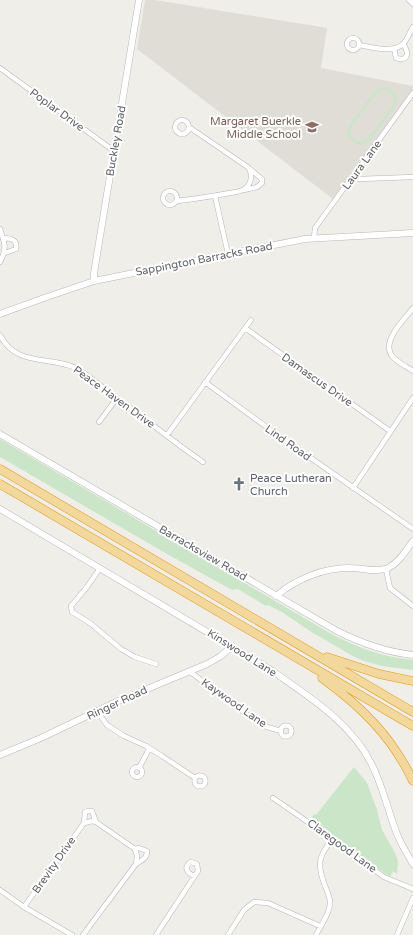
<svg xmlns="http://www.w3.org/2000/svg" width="413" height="935" font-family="'Varela Round',sans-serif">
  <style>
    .education { fill: #e0ddd7 }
    .green { fill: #cae5c8; fill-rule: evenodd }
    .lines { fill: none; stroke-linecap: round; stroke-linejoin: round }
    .street-casing { stroke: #b3b5b9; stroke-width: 5.5 }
    .secondary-casing { stroke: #b5b7bb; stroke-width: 7 }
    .highway-casing { stroke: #e29617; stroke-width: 9 }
    .street { stroke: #fff; stroke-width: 4.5 }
    .secondary { stroke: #fff; stroke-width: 6 }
    .highway { stroke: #f3d89d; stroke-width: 8 }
    .labels { text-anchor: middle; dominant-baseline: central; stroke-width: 4; stroke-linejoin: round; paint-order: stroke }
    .street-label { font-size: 11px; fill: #606367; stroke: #fff }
    .education-label { font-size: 11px; fill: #785e54; stroke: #fff; text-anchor: end }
    .worship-label { font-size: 11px; fill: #5b616d; stroke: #fff; text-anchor: start }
  </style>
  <rect width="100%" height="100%" fill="#f0eee9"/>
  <path class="education" d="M145,0H155L327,28L321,68L413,86V89L333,199L137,49Z"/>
  <path class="green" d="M384,87C394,89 399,97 395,106L370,141L362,145L355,143L348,136V130L350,124L375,91ZM383,90C391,90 396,97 393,105L368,139L362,142L356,141L351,135L350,130L352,126L376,94Z
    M0,439L328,632C355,647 382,657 413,660V670L382,666L364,661L351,655L310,631L282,612L268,605L266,606L238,589L232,590L167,554L0,457Z
    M354,767L367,783L377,810L382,830L395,853L398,861L397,874L393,871L390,877L311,819L314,814L316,815Z"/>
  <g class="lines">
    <g class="street-casing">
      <path id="street" d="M409,0L413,4
        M347 44a6 6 0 1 1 12 0a6 6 0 1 1-12 0Z
        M359,45C372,47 392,54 403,44C407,40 410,32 413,27
        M394,48L396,58C409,62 409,52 403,44
        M0,68L114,151
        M175 127a7 7 0 1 1 14 0a7 7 0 1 1-14 0Z
        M359,179L413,177
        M244,190L257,187L262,183V179L250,169
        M163 198a7 7 0 1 1 14 0a7 7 0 1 1-14 0Z
        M215,196L228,254
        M177,201C195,199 213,196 230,193C234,192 239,192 243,190C251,185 253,177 249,168L189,127
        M0,229C5,243 7,249 0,262
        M3,238C11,238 18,240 16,249L5,253
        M314,238L315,228L413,93
        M413,308C404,320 381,341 392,356C397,362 407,367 413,371
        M245,328L390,431
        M0,335C16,368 53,355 80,370L183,448L203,462
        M205,382L272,431L413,529
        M99,422L117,398
        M167,435L251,320
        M353,488L413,398
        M100,568L87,587L71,606L72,612L90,623L121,649L135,657L156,664
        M386,569L390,588L413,606
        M189,671L249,716L264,726L281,731
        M97,711L107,725L124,736L146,746L162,756L195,778
        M280.5 731a5.5 5.5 0 1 1 11 0a5.5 5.5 0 1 1-11 0Z
        M132 772a5 5 0 1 1 10 0a5 5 0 1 1-10 0Z
        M139,768L149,749
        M194.5 781a5.5 5.5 0 1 1 11 0a5.5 5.5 0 1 1-11 0Z
        M273,798L305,820L332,840L384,877L413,889
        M84,823L85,812L88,811H92L96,822
        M135,849L139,848L147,851C147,859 142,860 136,864
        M0,890L24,907L72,935
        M24,907L84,823L92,821L96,822L135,849L137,856L136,864L83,935
        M156,935L198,871L197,864L191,862C183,867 187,873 194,876
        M228,935L244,910L254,902L268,903L320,926
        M316,935C321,925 331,912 330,901C329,894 326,889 324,883C317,864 319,855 332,840
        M397,935L413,898"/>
    </g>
    <g class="secondary-casing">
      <path id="secondary" d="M94,281V273L139,0
        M0,314L44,298L94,281L228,254L305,239L413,233
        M0,434L337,631C361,643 386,652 413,655
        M0,509L271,670C308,696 352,723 372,765C383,787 388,811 397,834C401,844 407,854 413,864
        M276,596C296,579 325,567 351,568C362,568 376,573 388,568C399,563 406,550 413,541
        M0,755L41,738L116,702L207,664L221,656L232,646"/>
    </g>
    <g class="highway-casing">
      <path id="highway" d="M0,469L413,712
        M0,484L413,726
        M327,657L379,674L413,681
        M322,678C362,707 392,737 413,781"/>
    </g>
    <use href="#street" class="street"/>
    <use href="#secondary" class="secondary"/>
    <use href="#highway" class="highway"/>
  </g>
  <defs>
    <g id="school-bare" transform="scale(1.08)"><path d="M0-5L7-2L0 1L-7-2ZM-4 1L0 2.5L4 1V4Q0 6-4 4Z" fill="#8d6e63" stroke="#fff" stroke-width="2.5" paint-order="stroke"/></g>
    <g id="church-bare" transform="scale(1.08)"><path d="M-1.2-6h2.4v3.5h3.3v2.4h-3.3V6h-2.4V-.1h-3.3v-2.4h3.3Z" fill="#6b7280" stroke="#fff" stroke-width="2.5" paint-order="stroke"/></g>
  </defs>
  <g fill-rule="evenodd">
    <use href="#school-bare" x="312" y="127"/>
    <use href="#church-bare" x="239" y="484"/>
  </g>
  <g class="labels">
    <g class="street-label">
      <text transform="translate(57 110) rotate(36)">Poplar Drive</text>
      <text transform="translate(116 141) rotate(-80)">Buckley Road</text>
      <text transform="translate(362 165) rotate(-54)">Laura Lane</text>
      <text transform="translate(204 259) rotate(-11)">Sappington Barracks Road</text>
      <text transform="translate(317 380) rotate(35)">Damascus Drive</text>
      <text transform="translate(114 397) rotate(36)">Peace Haven Drive</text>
      <text transform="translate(288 443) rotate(35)">Lind Road</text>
      <text transform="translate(203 553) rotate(30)">Barracksview Road</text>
      <text transform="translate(242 653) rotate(32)">Kinswood Lane</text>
      <text transform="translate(117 703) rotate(-25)">Ringer Road</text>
      <text transform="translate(234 703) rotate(35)">Kaywood Lane</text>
      <text transform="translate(342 846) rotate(36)">Claregood Lane</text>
      <text transform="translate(54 865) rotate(-55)">Brevity Drive</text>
    </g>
    <g class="education-label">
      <text x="301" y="121">Margaret Buerkle<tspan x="301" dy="13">Middle School</tspan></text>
    </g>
    <g class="worship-label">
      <text x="250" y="478">Peace Lutheran<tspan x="250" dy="13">Church</tspan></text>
    </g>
  </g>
</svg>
